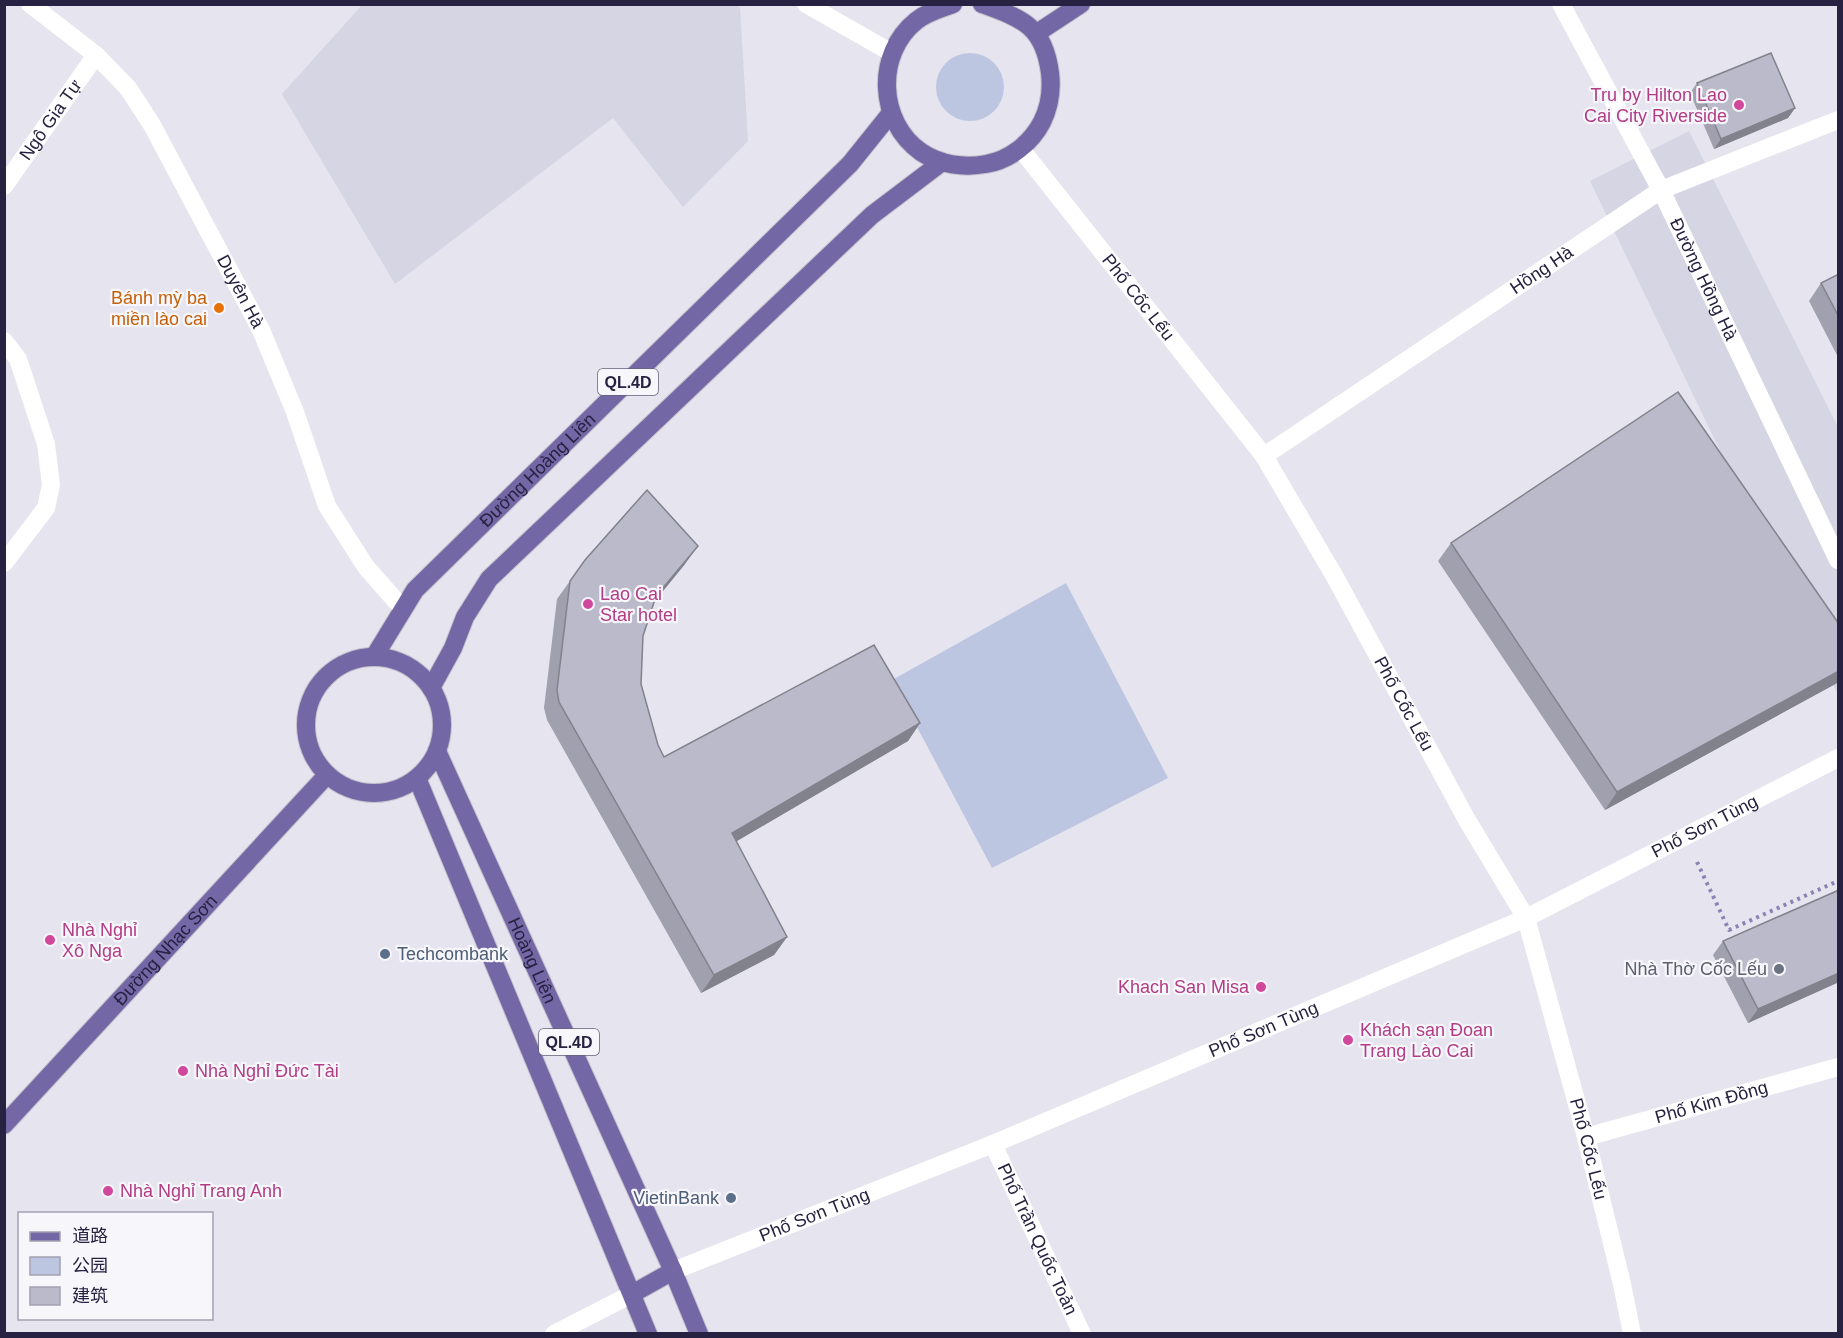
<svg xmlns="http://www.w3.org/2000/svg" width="1843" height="1338" font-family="Helvetica,'Noto Sans SC',sans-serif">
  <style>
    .built { fill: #d5d5e3 }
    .green { fill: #bdc6e0 }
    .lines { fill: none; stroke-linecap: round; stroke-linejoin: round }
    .major-casing { stroke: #c3c1ca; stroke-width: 20 }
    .path { stroke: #8a83b4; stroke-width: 4; stroke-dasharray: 3 4.5; stroke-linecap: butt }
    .minor { stroke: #fff; stroke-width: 18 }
    .major { stroke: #7467a6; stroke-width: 18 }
    .wall { fill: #a0a0ae }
    .shaded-wall { fill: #82828d }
    .building { fill: #babaca; stroke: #82828d; stroke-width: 1.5 }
    .hotel-dot { fill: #d1479c; stroke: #f6f6fb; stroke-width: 2 }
    .food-dot { fill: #e8710a; stroke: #f6f6fb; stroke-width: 2 }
    .service-dot { fill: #5c6f8a; stroke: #f6f6fb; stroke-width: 2 }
    .worship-dot { fill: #6b7280; stroke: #f6f6fb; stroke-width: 2 }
    .labels { text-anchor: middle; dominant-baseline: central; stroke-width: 4.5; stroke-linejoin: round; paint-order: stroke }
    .shield { fill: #f6f6fb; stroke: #66627a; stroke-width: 1.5 }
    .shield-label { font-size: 16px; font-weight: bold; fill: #282242 }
    .hotel-label { font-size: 18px; fill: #b23c85; stroke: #f6f6fb; text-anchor: start }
    .street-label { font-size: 18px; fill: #282242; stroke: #f6f6fb }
    .food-label { font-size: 18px; fill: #c56008; stroke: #f6f6fb; text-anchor: end }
    .service-label { font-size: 18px; fill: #4e5e75; stroke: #f6f6fb; text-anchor: start }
    .worship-label { font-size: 18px; fill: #5b616d; stroke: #f6f6fb; text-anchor: end }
  </style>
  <rect width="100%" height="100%" fill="#e5e4ef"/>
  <path class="built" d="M362,5H734L740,7L748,141L683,207L613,118L395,284L282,94Z
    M1689,131L1838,427V695L1590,181Z"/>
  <path class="green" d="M936 87a34 34 0 1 1 68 0a34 34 0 1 1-68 0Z
    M1066,583L1168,778L992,868L892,680Z"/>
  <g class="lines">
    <g class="major-casing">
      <g id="major">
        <path d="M953,4C940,9 927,12 916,21C875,54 878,122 921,152C940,165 964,168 986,164C1010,160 1031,143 1042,122C1050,106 1052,90 1050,73C1044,26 1023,19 982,4"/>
        <path d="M1037,33L1081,4"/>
        <path id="s9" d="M374,657L415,590L850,164L891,113"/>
        <circle cx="374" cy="725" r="68"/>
        <path d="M431,688L453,648L465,617L489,579L872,215L942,162"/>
        <path id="s10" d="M437,751L673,1271L699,1334"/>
        <path d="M417,778L648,1334"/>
        <path id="s11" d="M4,1125L327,775"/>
        <path d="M632,1294L673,1271"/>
      </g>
    </g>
    <path class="path" d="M1697,862L1729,930L1838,881"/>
    <g class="minor">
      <path id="s1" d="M30,4L96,55L128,88L152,125L261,330L295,412L327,506L366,567L403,609"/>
      <path d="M806,4L892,53"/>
      <path id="s2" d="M1561,4L1661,190L1838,560"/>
      <path id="s3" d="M1021,149L1264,456L1335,577L1467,820L1526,918L1586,1137L1622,1284L1632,1334"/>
      <path id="s4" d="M4,186L96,55"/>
      <path d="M4,341L18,359L46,444L51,485L46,508L4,563"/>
      <path id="s5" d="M1264,456L1661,190L1838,120"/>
      <path id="s6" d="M1586,1137L1838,1067"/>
      <path id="s7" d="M993,1144L1082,1334"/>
      <path id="s8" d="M673,1271L993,1144L1526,918L1838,758"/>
      <path d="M554,1334L632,1294"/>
    </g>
    <use href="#major" class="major"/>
  </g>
  <path class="wall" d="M1697,83L1795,108L1788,118L1714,149L1690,93Z
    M1839,274V359L1809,301L1821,283Z
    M1451,543L1839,624V682L1605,810L1438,561Z
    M585,560L685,564L655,601L643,636L641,684L658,745L664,757L920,723L908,741L736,841L787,937L774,955L701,993L547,720L544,708L557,599Z
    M1723,941L1839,982L1748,1023L1713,955Z"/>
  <path class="shaded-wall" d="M1795,108L1788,118L1714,149L1721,139Z
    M698,546L685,564L644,614L656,596Z
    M1839,671V682L1605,810L1617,792Z
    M920,723L908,741L720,851L732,833Z
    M787,937L774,955L701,993L714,975Z
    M1839,973V982L1748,1023L1758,1009Z"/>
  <path class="building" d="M1771,53L1795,108L1721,139L1697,83Z
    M1839,274V317L1821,283Z
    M1678,392L1839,624V671L1617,792L1451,543Z
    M647,490L698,546L656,596L643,636L641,684L658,745L664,757L874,645L920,723L732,833L787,937L714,975L559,702L557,690L570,581L585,560Z
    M1839,890V973L1758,1009L1723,941Z"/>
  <g class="hotel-dot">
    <circle cx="1739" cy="105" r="6"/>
    <circle cx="588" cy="604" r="6"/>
    <circle cx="50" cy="940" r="6"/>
    <circle cx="1261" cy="987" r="6"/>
    <circle cx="1348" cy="1040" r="6"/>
    <circle cx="183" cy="1071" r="6"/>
    <circle cx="108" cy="1191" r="6"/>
  </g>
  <circle class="food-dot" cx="219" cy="308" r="6"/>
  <g class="service-dot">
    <circle cx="385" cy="954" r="6"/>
    <circle cx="731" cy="1198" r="6"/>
  </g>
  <circle class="worship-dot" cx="1779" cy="969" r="6"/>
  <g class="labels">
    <g class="shield">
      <rect x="598" y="369" width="60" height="26" rx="4.5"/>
      <rect x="539" y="1029" width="60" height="26" rx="4.5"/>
    </g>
    <g class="shield-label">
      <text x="628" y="382">QL.4D</text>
      <text x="569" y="1042">QL.4D</text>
    </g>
    <g class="hotel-label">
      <text x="1727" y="95" text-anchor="end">Tru by Hilton Lao<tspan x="1727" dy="21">Cai City Riverside</tspan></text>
      <text x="600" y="594">Lao Cai<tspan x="600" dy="21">Star hotel</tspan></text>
      <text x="62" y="930">Nhà Nghỉ<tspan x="62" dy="21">Xô Nga</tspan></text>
      <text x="1249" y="987" text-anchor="end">Khach San Misa</text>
      <text x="1360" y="1030">Khách sạn Đoan<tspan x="1360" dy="21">Trang Lào Cai</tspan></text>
      <text x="195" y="1071">Nhà Nghỉ Đức Tài</text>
      <text x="120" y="1191">Nhà Nghỉ Trang Anh</text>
    </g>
    <g class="street-label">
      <text stroke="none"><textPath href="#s4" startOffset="81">Ngô Gia Tự</textPath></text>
      <text stroke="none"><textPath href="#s5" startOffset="334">Hồng Hà</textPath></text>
      <text stroke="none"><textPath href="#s2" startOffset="310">Đường Hồng Hà</textPath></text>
      <text stroke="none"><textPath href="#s1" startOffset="362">Duyên Hà</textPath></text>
      <text stroke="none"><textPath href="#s3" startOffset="189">Phố Cốc Lếu</textPath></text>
      <text stroke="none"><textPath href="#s9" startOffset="250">Đường Hoàng Liên</textPath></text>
      <text stroke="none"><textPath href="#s3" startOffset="676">Phố Cốc Lếu</textPath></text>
      <text stroke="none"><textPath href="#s8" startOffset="1124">Phố Sơn Tùng</textPath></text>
      <text stroke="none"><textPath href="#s11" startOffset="238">Đường Nhạc Sơn</textPath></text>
      <text stroke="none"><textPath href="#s10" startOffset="230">Hoàng Liên</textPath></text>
      <text stroke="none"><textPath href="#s8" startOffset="638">Phố Sơn Tùng</textPath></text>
      <text stroke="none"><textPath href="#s6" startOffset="130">Phố Kim Đồng</textPath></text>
      <text stroke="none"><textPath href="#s3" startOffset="1162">Phố Cốc Lếu</textPath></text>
      <text stroke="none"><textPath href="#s8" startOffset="152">Phố Sơn Tùng</textPath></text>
      <text stroke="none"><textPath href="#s7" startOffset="105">Phố Trần Quốc Toản</textPath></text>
    </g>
    <g class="food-label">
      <text x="207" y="298">Bánh mỳ ba<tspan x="207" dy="21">miền lào cai</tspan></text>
    </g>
    <g class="service-label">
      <text x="397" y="954">Techcombank</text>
      <text x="719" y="1198" text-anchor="end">VietinBank</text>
    </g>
    <g class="worship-label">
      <text x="1767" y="969">Nhà Thờ Cốc Lếu</text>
    </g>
  </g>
  <rect width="1843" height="1338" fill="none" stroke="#282242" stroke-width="12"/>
  <rect x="18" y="1212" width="195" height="108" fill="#f6f6fb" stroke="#a4a1b1" stroke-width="1.5"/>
  <rect x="30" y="1232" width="30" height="9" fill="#7467a6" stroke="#a4a1b1" stroke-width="1.5"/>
  <text x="72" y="1242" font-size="18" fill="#282242">道路</text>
  <rect x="30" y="1257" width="30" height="18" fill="#bdc6e0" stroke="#a4a1b1" stroke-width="1.5"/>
  <text x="72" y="1272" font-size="18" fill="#282242">公园</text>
  <rect x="30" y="1287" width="30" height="18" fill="#babaca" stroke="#a4a1b1" stroke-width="1.5"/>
  <text x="72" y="1302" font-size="18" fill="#282242">建筑</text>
</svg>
